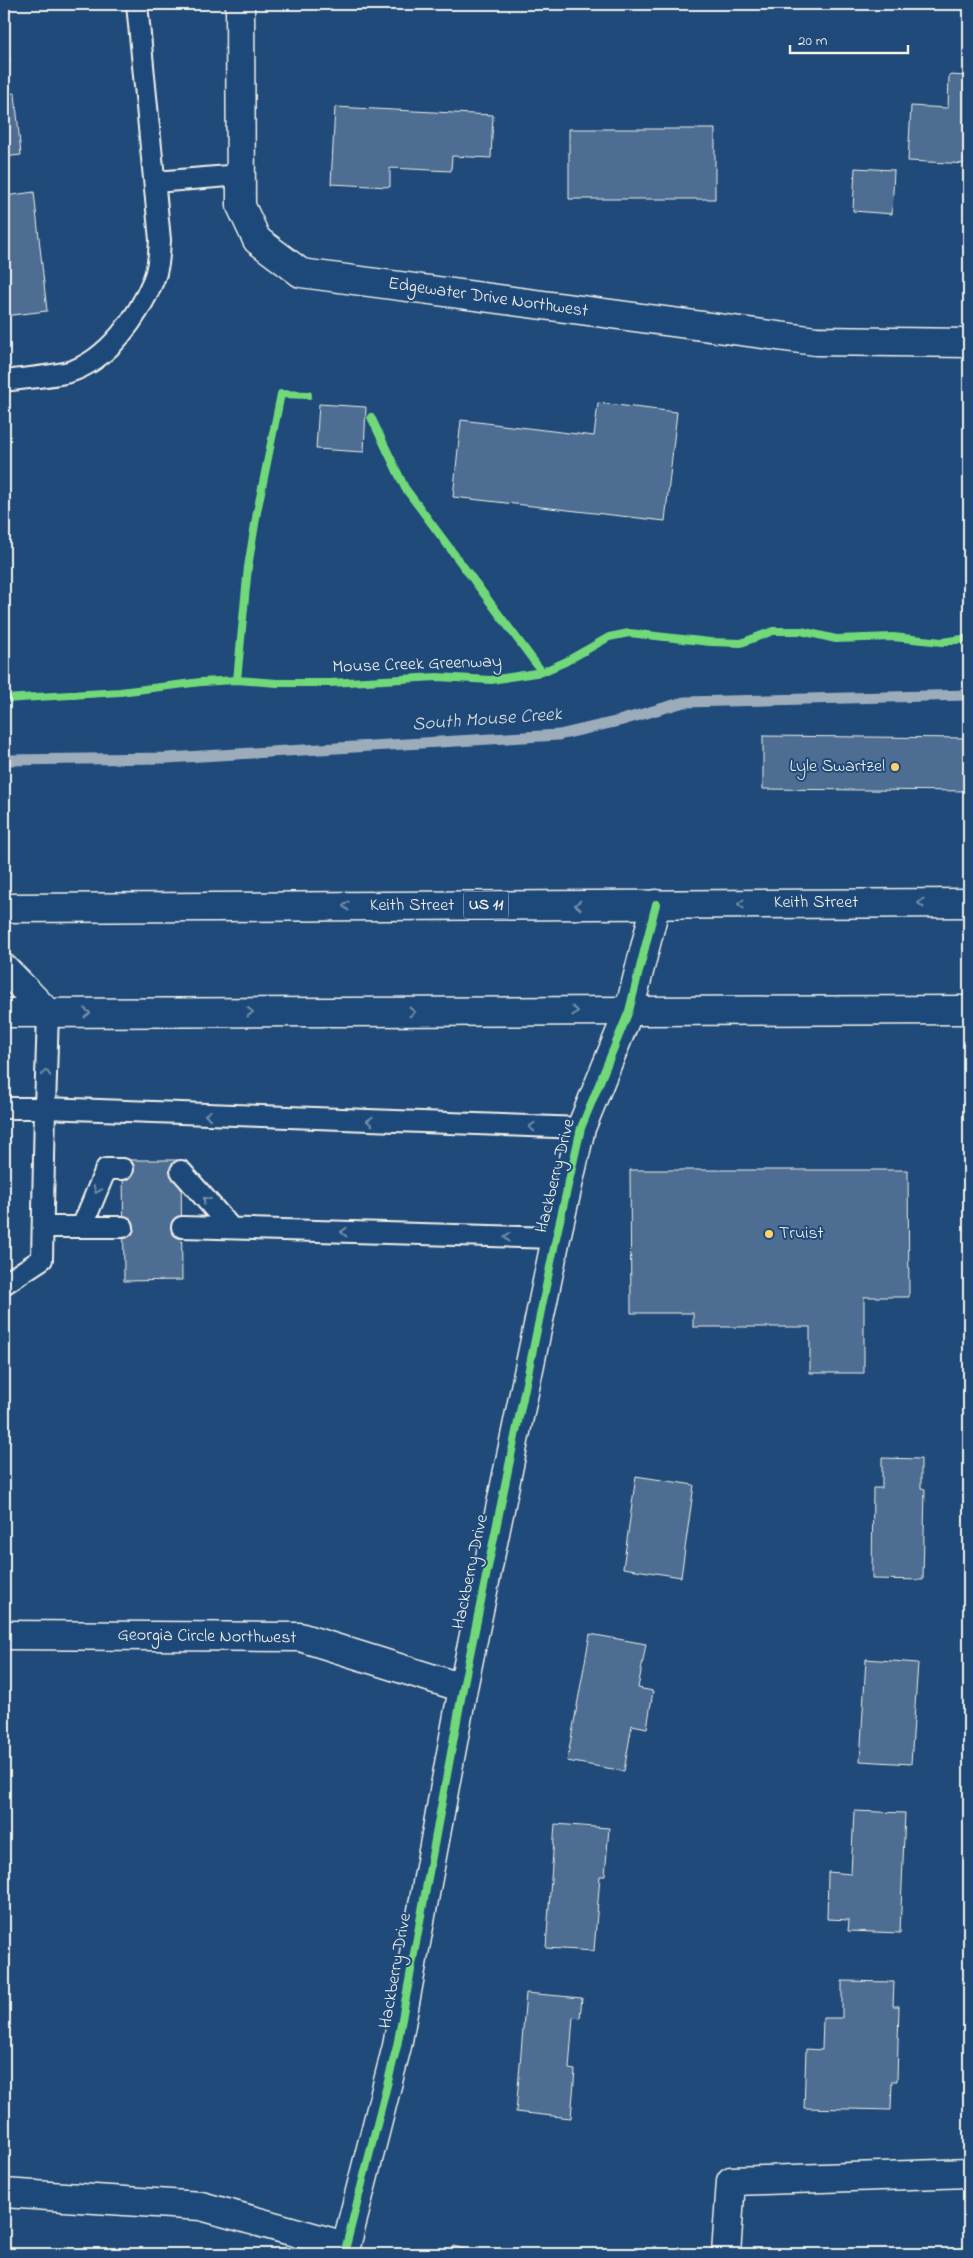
<svg xmlns="http://www.w3.org/2000/svg" width="973" height="2258" font-family="'Indie Flower',sans-serif">
  <style>
    .lines { fill: none; stroke-linecap: round; stroke-linejoin: round }
    .stream { stroke: #9cacbb; stroke-width: 11 }
    .building { fill: #4d6e92; stroke: #f4f1e8 }
    .service-casing { stroke: #f4f1e8; stroke-width: 24 }
    .minor-casing { stroke: #f4f1e8; stroke-width: 31 }
    .primary-casing { stroke: #f4f1e8; stroke-width: 31 }
    .service { stroke: #1f4a7a; stroke-width: 20 }
    .minor { stroke: #1f4a7a; stroke-width: 28 }
    .primary { stroke: #1f4a7a; stroke-width: 28 }
    .cycleway-casing { stroke: #1f4a7a; stroke-width: 11 }
    .cycleway { stroke: #71d979; stroke-width: 8 }
    .oneway { stroke: #748da6 }
    .poi-dot { fill: #ffd166; stroke: #1f4a7a; stroke-width: 2 }
    .labels { text-anchor: middle; dominant-baseline: central; stroke-width: 4; stroke-linejoin: round; paint-order: stroke }
    .shield { fill: #1f4a7a; stroke: #b4bfc7; stroke-width: 1 }
    .shield-label { font-size: 16px; font-weight: bold; fill: #f4f1e8 }
    .street-label { font-size: 18px; fill: #f4f1e8; stroke: #1f4a7a }
    .poi-label { font-size: 18px; fill: #f4f1e8; stroke: #1f4a7a; text-anchor: end }
    .water-label { font-size: 19px; font-style: italic; fill: #dee0dd; stroke: #1f4a7a }
  </style>
  <rect width="100%" height="100%" fill="#1f4a7a"/>
  <filter id="ink" filterUnits="userSpaceOnUse"><feTurbulence type="fractalNoise" baseFrequency=".02" numOctaves="2"/><feDisplacementMap in="SourceGraphic" scale="10" xChannelSelector="R" yChannelSelector="G"/><feConvolveMatrix kernelMatrix="1 2 1 2 8 2 1 2 1" color-interpolation-filters="sRGB"/></filter>
  <g filter="url(#ink)">
    <g class="lines">
      <path class="stream" d="M4,760L167,758L559,735L619,721L684,702L969,695"/>
    </g>
    <path class="building" d="M4,4L10,62H4Z
      M949,75L969,76V164L908,161L911,106L948,108Z
      M15,93L21,155L4,157V94Z
      M335,107L493,115L491,158L452,156L451,171L390,168V187L331,184Z
      M569,129H715V199H569Z
      M855,168L894,170L892,214L853,211Z
      M4,184L5,196L34,192L47,311L4,316Z
      M598,403L677,412L665,521L453,497L461,420L594,436Z
      M319,404L366,407L364,452L316,449Z
      M763,736L969,738V791L763,789Z
      M123,1160H181L182,1280L124,1281Z
      M630,1170H908L909,1297H864V1373H810V1327H693V1313H631Z
      M882,1458L921,1459V1488L925,1489L923,1580L872,1579L873,1488H882Z
      M636,1476L694,1485L681,1577L623,1568Z
      M590,1634L646,1644L638,1688L653,1691L647,1728L632,1725L624,1771L567,1761Z
      M866,1659L918,1663L911,1764L860,1761Z
      M854,1811L905,1813L900,1933L848,1931L849,1920L827,1919L828,1872L851,1874Z
      M555,1824L609,1828L605,1876H600L594,1951L546,1948Z
      M842,1981L894,1982L893,2006H899L897,2081H892L891,2110L804,2108L806,2049L822,2050L823,2018H842Z
      M526,1993L582,1998L580,2018L573,2017L569,2069L575,2070L571,2118L516,2112Z
      M453,2246L487,2254H451Z"/>
    <g class="lines">
      <g class="service-casing">
        <path id="service" d="M155,182L241,175
          M4,381C25,378 48,377 69,372C108,360 138,317 153,281C159,268 159,254 160,240L137,4
          M48,1013L45,1108L581,1128
          M4,1108H45L42,1259L4,1284
          M181,1171L231,1228
          M43,1227H123
          M82,1227L106,1169H123
          M182,1227L556,1238"/>
      </g>
      <g class="minor-casing">
        <path id="minor" d="M240,4L241,206L257,240L301,273L816,341L969,343
          M4,1635L300,1637L463,1688
          M4,2193L201,2206L345,2246
          M344,2254L397,2046L463,1688L556,1238L581,1128L629,1011L656,904
          M726,2254L731,2181L969,2173"/>
      </g>
      <g class="primary-casing">
        <path id="primary" d="M4,908L969,903
          M4,968L48,1013
          M4,1013L969,1010"/>
      </g>
      <use href="#service" class="service"/>
      <use href="#minor" class="minor"/>
      <use href="#primary" class="primary"/>
      <g class="cycleway-casing">
        <path id="cycleway" d="M371,417L405,488L542,672
          M237,680L248,567L257,512L281,394L308,395
          M4,699L120,692L201,682L237,680L277,683H330L437,677L491,680L542,672L565,662L609,637L629,633L710,642L741,643L773,631H801L836,639L893,637L942,642L969,638
          M344,2254L397,2046L463,1688L556,1238L581,1128L629,1011L656,904"/>
      </g>
      <use href="#cycleway" class="cycleway"/>
    </g>
    <defs><path id="oneway-chevron" d="M-2-3.5L2.5 0L-2 3.5" fill="none" stroke-width="1.6" stroke-linecap="round" stroke-linejoin="round" transform="scale(1.25)"/></defs>
    <g class="oneway">
      <use href="#oneway-chevron" transform="translate(921 903) rotate(180)"/>
      <use href="#oneway-chevron" transform="translate(741 904) rotate(180)"/>
      <use href="#oneway-chevron" transform="translate(578 905) rotate(180)"/>
      <use href="#oneway-chevron" transform="translate(346 906) rotate(180)"/>
      <use href="#oneway-chevron" transform="translate(575 1011)"/>
      <use href="#oneway-chevron" transform="translate(250 1012)"/>
      <use href="#oneway-chevron" transform="translate(412 1012)"/>
      <use href="#oneway-chevron" transform="translate(87 1013)"/>
      <use href="#oneway-chevron" transform="translate(46 1073) rotate(-88)"/>
      <use href="#oneway-chevron" transform="translate(208 1115) rotate(-178)"/>
      <use href="#oneway-chevron" transform="translate(370 1121) rotate(-178)"/>
      <use href="#oneway-chevron" transform="translate(532 1127) rotate(-178)"/>
      <use href="#oneway-chevron" transform="translate(97 1190) rotate(112)"/>
      <use href="#oneway-chevron" transform="translate(206 1200) rotate(-131)"/>
      <use href="#oneway-chevron" transform="translate(344 1232) rotate(-178)"/>
      <use href="#oneway-chevron" transform="translate(507 1237) rotate(-178)"/>
    </g>
  </g>
  <g class="poi-dot">
    <circle cx="895" cy="767" r="5"/>
    <circle cx="769" cy="1234" r="5"/>
  </g>
  <g class="labels">
    <rect class="shield" x="463.5" y="891.5" width="45" height="27" rx="4"/>
    <g class="shield-label">
      <text x="486" y="905">US 11</text>
    </g>
    <g class="street-label">
      <text transform="translate(488 298) rotate(8)">Edgewater Drive Northwest</text>
      <text transform="translate(417 665) rotate(-2)">Mouse Creek Greenway</text>
      <text x="816" y="903">Keith Street</text>
      <text x="412" y="906">Keith Street</text>
      <text transform="translate(556 1176) rotate(-76)">Hackberry Drive</text>
      <text transform="translate(471 1572) rotate(-78)">Hackberry Drive</text>
      <text transform="translate(207 1637) rotate(1)">Georgia Circle Northwest</text>
      <text transform="translate(396 1971) rotate(-80)">Hackberry Drive</text>
    </g>
    <g class="poi-label">
      <text x="885" y="767">Lyle Swartzel</text>
      <text x="779" y="1234" text-anchor="start">Truist</text>
    </g>
    <g class="water-label">
      <text transform="translate(487 720) rotate(-4)">South Mouse Creek</text>
    </g>
  </g>
  <rect width="973" height="2258" fill="none" stroke="#1f4a7a" stroke-width="20"/>
  <rect x="10" y="10" width="953" height="2238" fill="none" stroke="#f4f1e8" stroke-width="2" filter="url(#ink)"/>
  <path d="M790 45v8h118v-8" fill="none" stroke="#f4f1e8" stroke-width="2.5"/>
  <text x="798" y="45" font-size="15" fill="#f4f1e8" stroke="#1f4a7a" stroke-width="4" paint-order="stroke">20 m</text>
</svg>
